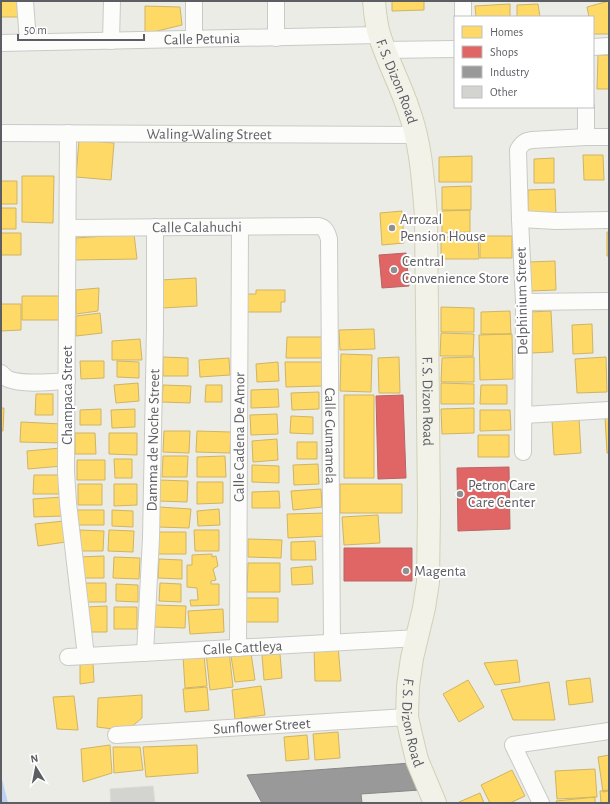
<svg xmlns="http://www.w3.org/2000/svg" width="610" height="804" font-family="'Alegreya Sans',sans-serif">
  <style>
    .water { fill: #bed1f4 }
    .homes { fill: #ffd966; stroke: #ceb465 }
    .shops { fill: #e06666; stroke: #b96465 }
    .industry { fill: #999; stroke: #878789 }
    .building { fill: #d3d3d0; stroke: #dbdbd6 }
    .lines { fill: none; stroke-linecap: round; stroke-linejoin: round }
    .minor-casing { stroke: #c9c9c7; stroke-width: 18 }
    .primary-casing { stroke: #d2d0b7; stroke-width: 24 }
    .minor { stroke: #fcfcfb; stroke-width: 16 }
    .primary { stroke: #f2f2e9; stroke-width: 22 }
    .poi-dot { fill: #8f9092; stroke: #fff; stroke-width: 1.5 }
    .labels { text-anchor: middle; dominant-baseline: central; stroke-width: 4; stroke-linejoin: round; paint-order: stroke }
    .street-label { font-size: 15px; fill: #5d5e64; stroke: #fff }
    .poi-label { font-size: 15px; fill: #5d5e64; stroke: #fff; text-anchor: start }
  </style>
  <rect width="100%" height="100%" fill="#ecece7"/>
  <path class="water" d="M1,775L8,803H1Z"/>
  <path class="homes" d="M1,1H19V17H1Z
    M392,1H424V10L392,11Z
    M609,1V34H593V17H589L587,7Z
    M510,4V17H476L475,6Z
    M538,4L540,17H517V5Z
    M145,6L180,7L182,25L145,34Z
    M598,55H609V89H597Z
    M79,140L114,143L111,180L76,177Z
    M583,155H603L604,180H584Z
    M472,156V182H439V157Z
    M554,158V183H534V159Z
    M22,176H54L53,223L22,222Z
    M1,181H17V204H1Z
    M471,186V210H442V187Z
    M555,189L556,215L528,216V190Z
    M1,208H16V229H1Z
    M470,210V232L442,233V211Z
    M402,211L404,243L382,245L380,213Z
    M607,232H609V256H607Z
    M1,233H21V255H1Z
    M134,234L137,259L75,260L76,238Z
    M480,236H512V258H480Z
    M441,237H478L479,259H441Z
    M555,261L556,290L530,291L529,262Z
    M196,278L197,306L163,308L161,280Z
    M99,288L98,311L76,314V290Z
    M256,290H285V302H281V312H246V294H256Z
    M22,296H62L63,320H22Z
    M1,304H21V330L1,331Z
    M441,307L474,308V332H441Z
    M510,311L511,334H481V312Z
    M551,311L553,352L531,353L529,312Z
    M100,313L102,333L76,336V316Z
    M592,324L593,353L573,354L572,325Z
    M374,329L375,349L340,350L339,330Z
    M441,333L474,334L473,356H440Z
    M512,334L513,379L480,380L479,335Z
    M287,337H322V358H286Z
    M140,339L142,360H112V341Z
    M341,354L372,355L371,392L340,391Z
    M163,357L188,358V376H163Z
    M399,357L400,393H379L378,358Z
    M474,357V382H441L442,358Z
    M606,357L607,392L577,393L575,359Z
    M229,358L230,375L200,377L199,360Z
    M80,361H104V378L81,379Z
    M117,361L139,362V378L117,377Z
    M278,362L279,381L257,382L256,364Z
    M285,362H322V386L286,387Z
    M138,383L139,401L116,403L114,385Z
    M441,383L474,384V404H441Z
    M163,385L191,386L190,403L162,402Z
    M206,385H222V402H205Z
    M481,385H507V404H480Z
    M278,389L279,407L251,408V390Z
    M319,392V409L292,410L291,393Z
    M36,394H53V415H35Z
    M344,395H374V478H344Z
    M1,408H4L3,431H1Z
    M474,408V433L442,434L441,409Z
    M101,409V425H80V410Z
    M135,409V427L112,428L111,410Z
    M480,410H510L511,430L480,431Z
    M277,414L278,434L251,435L250,415Z
    M291,416L313,417V434L290,433Z
    M605,417H609V453H607Z
    M579,418L581,453L554,455L552,420Z
    M21,422L62,424V443L20,442Z
    M164,431H190L189,453L163,452Z
    M197,431L231,432L230,453L196,452Z
    M75,433H95L96,454H75Z
    M109,433H137V455L109,454Z
    M478,435H509V457H478Z
    M277,439L278,460L253,462L252,441Z
    M297,442H317V459H297Z
    M61,448L62,466L28,469L27,451Z
    M163,456H188L187,477H162Z
    M225,456L226,477H197V457Z
    M114,459H132V478H115Z
    M77,460H105V480H77Z
    M318,464L319,484L294,485L293,465Z
    M252,465L279,466V483L252,482Z
    M34,475H59V494H33Z
    M159,480L188,481L187,502L158,501Z
    M197,482H223V503L197,504Z
    M78,484H102V505H78Z
    M114,484H137V505L114,506Z
    M340,484H402V513H340Z
    M321,489L322,507L293,510L291,491Z
    M279,491L280,508H252V492Z
    M62,497V516L34,517L33,499Z
    M159,507L191,509L189,528L158,527Z
    M219,509L220,525L198,526L197,511Z
    M76,510H104V525H77Z
    M112,510L133,511V527L112,526Z
    M327,513V536L288,538L287,514Z
    M378,515L380,543L344,545L342,517Z
    M64,521L66,542L38,546L35,524Z
    M80,530L104,531L103,551H80Z
    M109,530L134,531L133,552L108,551Z
    M194,530H219V551H195Z
    M158,532H186V554H158Z
    M248,539L282,540L281,558L248,557Z
    M315,541L316,560H291V542Z
    M212,554V557L216,556L218,566L213,569L216,580L211,581V584H219V605L191,606L190,600H198L197,588L187,587V565H192V555Z
    M104,556V578H78V557Z
    M114,557L140,558L139,579L113,578Z
    M159,559L182,560V579L158,578Z
    M248,563H280V592H247Z
    M312,566L313,584L292,585L291,568Z
    M85,583H106V602H85Z
    M160,583L181,584V602L159,601Z
    M116,584L138,585V602L116,601Z
    M246,598H278V622H246Z
    M155,605L186,606L185,628L154,627Z
    M107,606V632H86L85,607Z
    M114,607H137V629H114Z
    M223,609L224,632L190,634L188,611Z
    M338,646L341,681H315L314,648Z
    M229,651L233,687L210,690L206,653Z
    M251,653L255,680L235,682L231,656Z
    M280,654L282,678L264,680L262,655Z
    M204,655L207,686L185,688L183,656Z
    M517,660L520,682L495,685L484,663Z
    M80,663H93L94,682L80,684Z
    M590,678L593,702L569,705L566,681Z
    M468,680L484,707L459,722L443,694Z
    M549,682L555,720H513L501,690Z
    M261,686L265,715L235,719L232,690Z
    M207,687L209,710L185,712L183,689Z
    M142,695V718L130,728L113,729L97,727L98,698Z
    M74,696L78,730L57,729L53,697Z
    M338,732L340,758L315,760L313,734Z
    M307,735L309,759L286,761L284,737Z
    M110,745L112,773L83,782L81,749Z
    M197,745L198,773L146,777L143,747Z
    M113,747H140L143,770L114,773Z
    M609,755V791L603,792L598,757Z
    M595,769L597,797L557,799L555,771Z
    M512,770L525,796L510,803H490L481,785Z
    M609,790V803H601L600,791Z
    M480,793L484,803H459V802Z
    M595,797V803H557L556,801Z"/>
  <path class="shops" d="M406,253L409,286L382,288L379,255Z
    M403,395L406,478L378,479L376,396Z
    M509,467L510,529L458,531L457,468Z
    M344,548H412V581H344Z"/>
  <path class="industry" d="M411,763L420,790L361,794L362,803H262L247,775Z"/>
  <path class="building" d="M153,786L155,803H111L110,789Z"/>
  <g class="lines">
    <g class="minor-casing">
      <g id="minor">
        <path d="M25,1L28,42"/>
        <path d="M194,1V39"/>
        <path d="M463,17V1"/>
        <path d="M276,38V1"/>
        <path d="M111,41L112,1"/>
        <path id="s1" d="M1,43L379,35"/>
        <path d="M593,47L609,46"/>
        <path d="M384,50L455,49"/>
        <path d="M586,107V137"/>
        <path id="s2" d="M1,133L416,135"/>
        <path d="M68,133L66,472L68,503L86,656"/>
        <path d="M520,219L556,221L609,220"/>
        <path id="s3" d="M68,228L318,226C325,227 327,232 329,239L332,642"/>
        <path d="M524,302L609,301"/>
        <path d="M1,373C3,375 6,378 8,379C22,385 52,382 67,381"/>
        <path d="M524,415L609,410"/>
        <path d="M523,452L524,302L520,219L518,150C522,143 525,141 532,140L586,137H609"/>
        <path id="s4" d="M238,648L240,227"/>
        <path id="s5" d="M145,653L151,538L155,329V227"/>
        <path id="s6" d="M68,657L418,638"/>
        <path id="s7" d="M116,735L407,717"/>
        <path d="M541,803L513,745L609,731"/>
      </g>
    </g>
    <g class="primary-casing">
      <g id="primary">
        <path id="s8" d="M374,1C375,13 376,26 380,37C388,62 401,86 409,111C421,144 423,180 426,216L429,510L428,582L424,608L412,658L408,686L407,717L411,735L417,760L435,803"/>
      </g>
    </g>
    <use href="#minor" class="minor"/>
    <use href="#primary" class="primary"/>
  </g>
  <g class="poi-dot">
    <circle cx="392" cy="228" r="4"/>
    <circle cx="394" cy="270" r="4"/>
    <circle cx="460" cy="494" r="4"/>
    <circle cx="406" cy="571" r="4"/>
  </g>
  <g class="labels">
    <g class="street-label">
      <text stroke="none"><textPath href="#s1" startOffset="201">Calle Petunia</textPath></text>
      <text stroke="none"><textPath href="#s8" startOffset="84">F. S. Dizon Road</textPath></text>
      <text stroke="none"><textPath href="#s2" startOffset="208">Waling-Waling Street</textPath></text>
      <text stroke="none"><textPath href="#s3" startOffset="129">Calle Calahuchi</textPath></text>
      <text transform="translate(522 301) rotate(-91)">Delphinium Street</text>
      <text transform="translate(67 395) rotate(-90)">Champaca Street</text>
      <text stroke="none"><textPath href="#s8" startOffset="408">F. S. Dizon Road</textPath></text>
      <text stroke="none"><textPath href="#s3" startOffset="465">Calle Gumamela</textPath></text>
      <text stroke="none"><textPath href="#s4" startOffset="211">Calle Cadena De Amor</textPath></text>
      <text stroke="none"><textPath href="#s5" startOffset="213">Damma de Noche Street</textPath></text>
      <text stroke="none"><textPath href="#s6" startOffset="175">Calle Cattleya</textPath></text>
      <text stroke="none"><textPath href="#s8" startOffset="732">F. S. Dizon Road</textPath></text>
      <text stroke="none"><textPath href="#s7" startOffset="146">Sunflower Street</textPath></text>
    </g>
    <g class="poi-label">
      <text x="400" y="219">Arrozal<tspan x="400" dy="17">Pension House</tspan></text>
      <text x="402" y="261">Central<tspan x="402" dy="17">Convenience Store</tspan></text>
      <text x="468" y="485">Petron Care<tspan x="468" dy="17">Care Center</tspan></text>
      <text x="414" y="571">Magenta</text>
    </g>
  </g>
  <rect width="610" height="804" fill="none" stroke="#5d5e64" stroke-width="4"/>
  <rect x="454" y="16" width="140" height="92" fill="#ffffff" stroke="#bebfc1"/>
  <rect x="462" y="26" width="20" height="12" fill="#ffd966" stroke="#bebfc1"/>
  <text x="490" y="36" font-size="12" fill="#5d5e64">Homes</text>
  <rect x="462" y="46" width="20" height="12" fill="#e06666" stroke="#bebfc1"/>
  <text x="490" y="56" font-size="12" fill="#5d5e64">Shops</text>
  <rect x="462" y="66" width="20" height="12" fill="#999999" stroke="#bebfc1"/>
  <text x="490" y="76" font-size="12" fill="#5d5e64">Industry</text>
  <rect x="462" y="86" width="20" height="12" fill="#d3d3d0" stroke="#bebfc1"/>
  <text x="490" y="96" font-size="12" fill="#5d5e64">Other</text>
  <g transform="translate(36 768) rotate(350)" stroke="#ffffff" stroke-width="3" paint-order="stroke">
  <path d="M0-3L7 15L0 10L-7 15Z" fill="#5d5e64"/>
  <text y="-6" font-size="11" font-weight="bold" text-anchor="middle" fill="#5d5e64">N</text>
  </g>
  <path d="M18 34v6h126v-6" fill="none" stroke="#5d5e64" stroke-width="2"/>
  <text x="24" y="34" font-size="12" fill="#5d5e64" stroke="#ffffff" stroke-width="3" paint-order="stroke">50 m</text>
</svg>
